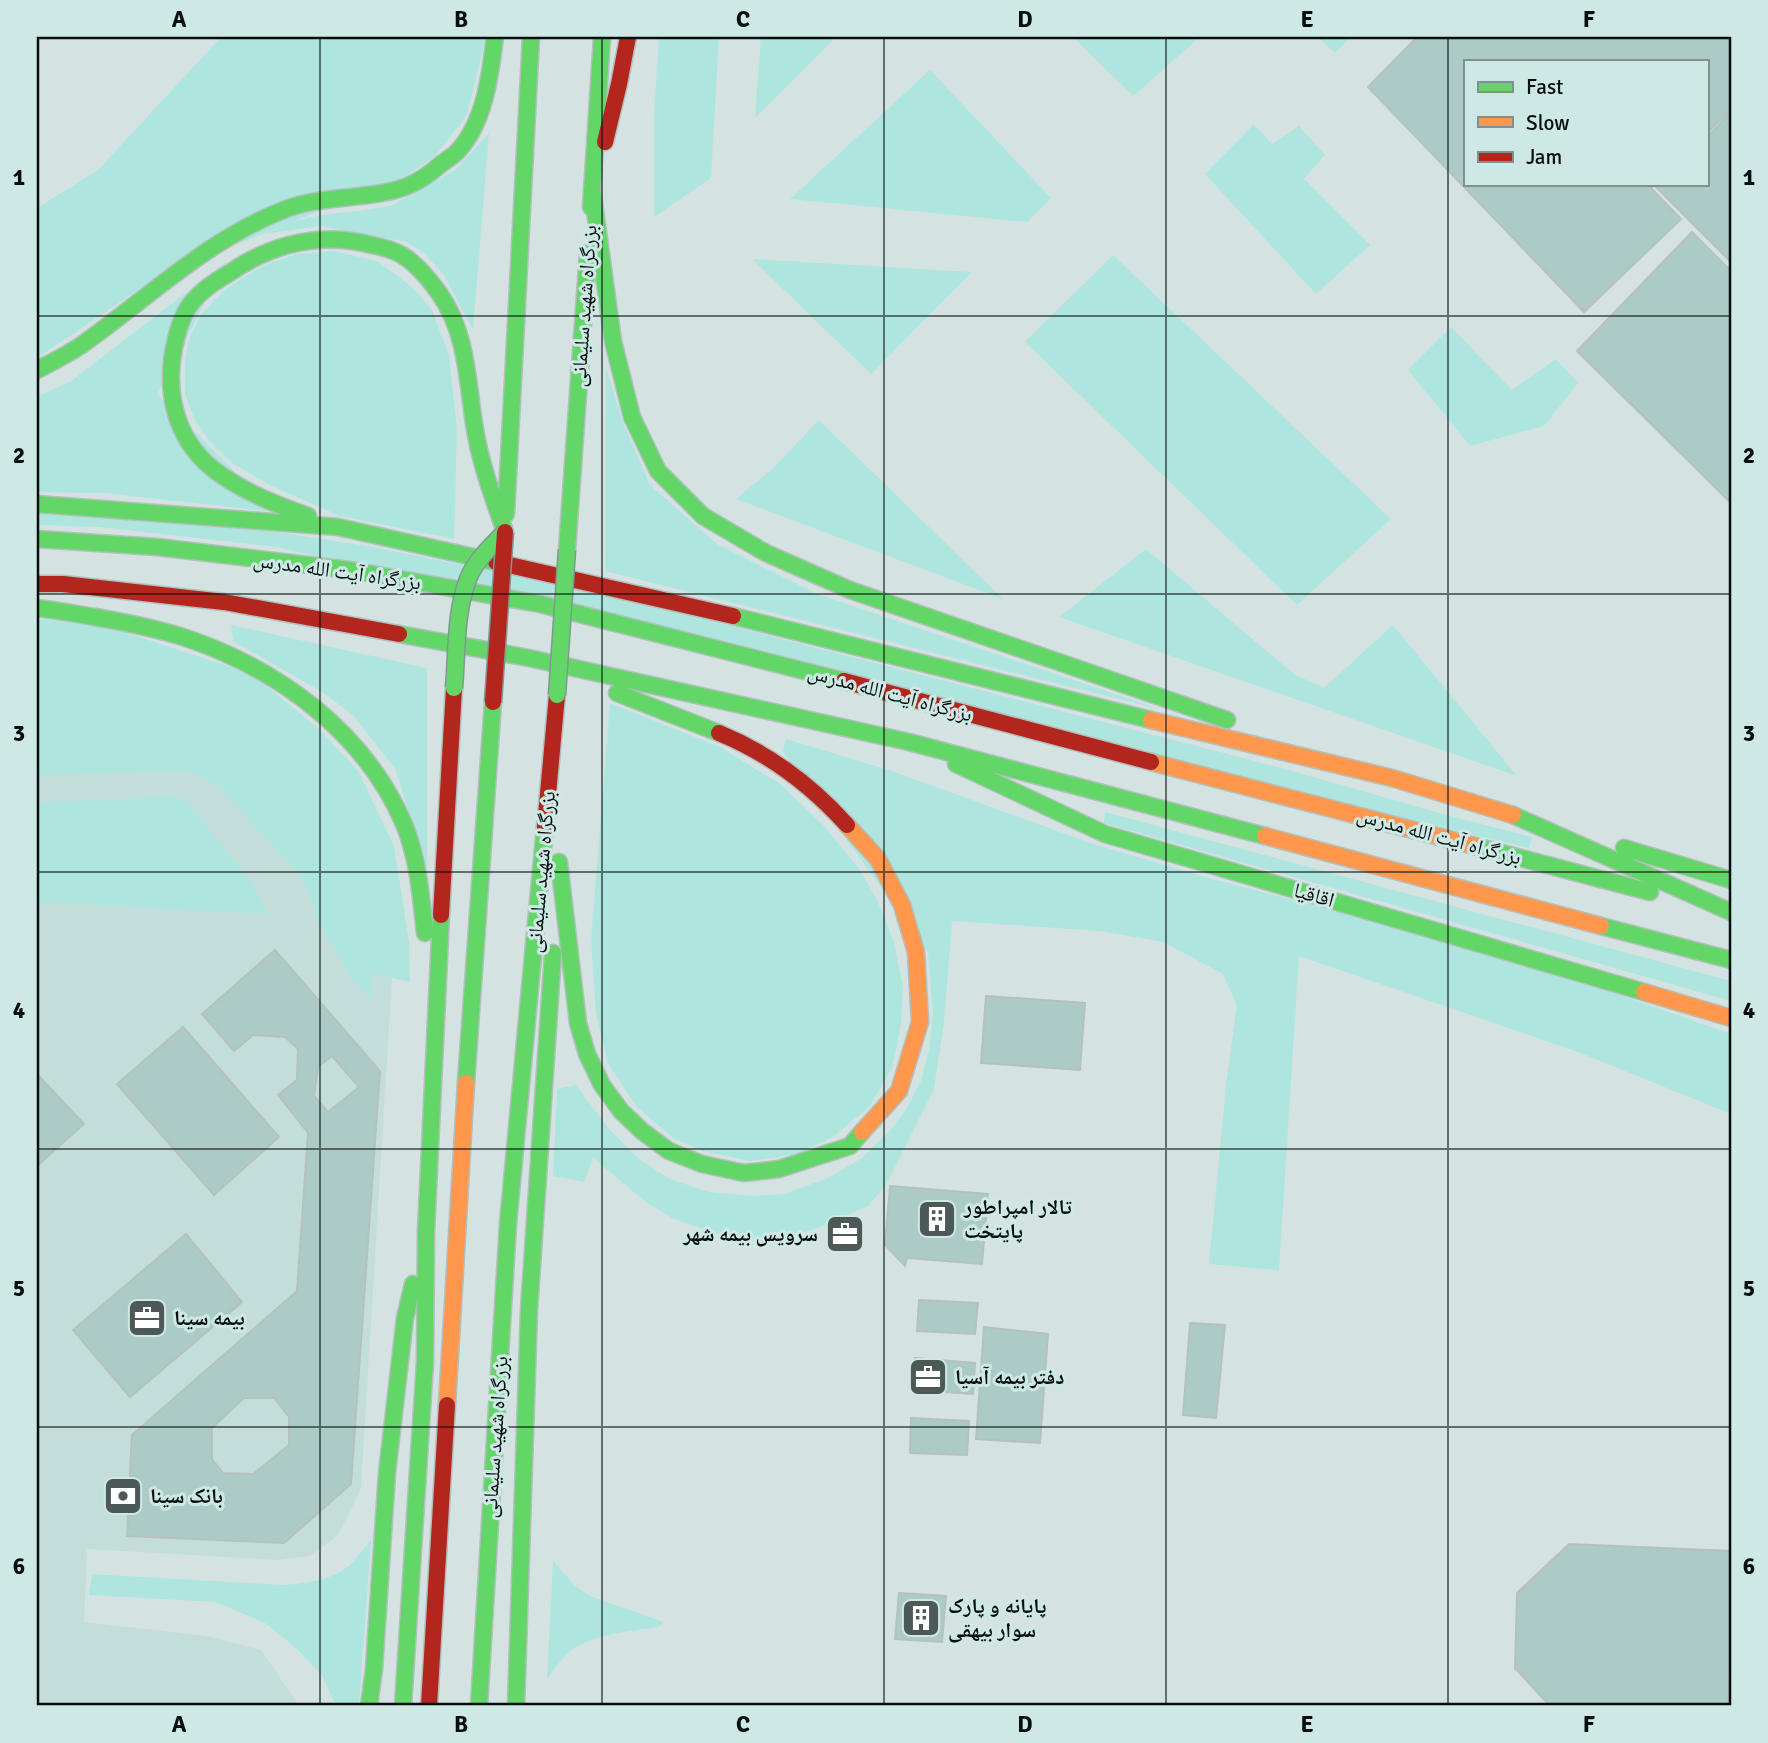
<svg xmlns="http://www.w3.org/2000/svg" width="1768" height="1743" font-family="Signika,'Noto Naskh Arabic',sans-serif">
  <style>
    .built { fill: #c3deda }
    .green { fill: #aee6df }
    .building { fill: #accbc7; stroke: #b5c1bf; stroke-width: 2; fill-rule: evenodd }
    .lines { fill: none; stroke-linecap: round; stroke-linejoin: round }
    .fast-casing { stroke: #b3bfbd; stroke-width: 19 }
    .slow-casing { stroke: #b3bfbd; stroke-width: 19 }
    .jam-casing { stroke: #b3bfbd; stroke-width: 19 }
    .fast { stroke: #63d668; stroke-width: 16 }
    .slow { stroke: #ff974d; stroke-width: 16 }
    .jam { stroke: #b3261e; stroke-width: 16 }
    .fast-bridge-casing { stroke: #829794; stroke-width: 19; stroke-linecap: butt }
    .jam-bridge-casing { stroke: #829794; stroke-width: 19; stroke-linecap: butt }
    .fast-bridge { stroke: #63d668; stroke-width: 16 }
    .jam-bridge { stroke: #b3261e; stroke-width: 16 }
    .grid { fill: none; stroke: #050e0d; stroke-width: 2; stroke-opacity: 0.55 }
    .labels { text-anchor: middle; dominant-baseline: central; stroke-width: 6; stroke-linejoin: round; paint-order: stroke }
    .street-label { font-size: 21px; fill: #050e0d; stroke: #cee9e5 }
    .poi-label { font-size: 21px; font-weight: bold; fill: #050e0d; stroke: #cee9e5; text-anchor: start }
    .neatline { fill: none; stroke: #050e0d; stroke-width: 2.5 }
    .grid-label { font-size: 23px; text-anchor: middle; font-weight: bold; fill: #050e0d }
  </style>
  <rect width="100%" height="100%" fill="#d4e3e1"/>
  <path class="built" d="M37,688L110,701L382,901L392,978L361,1488L352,1508L338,1535L310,1556L278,1560L87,1549L84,1622L207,1636L261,1650L296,1701L297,1706H37Z"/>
  <path class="green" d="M221,37H486L467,115L435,156L406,176L159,276L37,358V208L98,170Z
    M659,37H719L711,178L654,217V112Z
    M761,37H836L755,118Z
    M1073,37H1200L1133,96Z
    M1318,37H1351L1335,53Z
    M930,70L1051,198L1027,222L790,199Z
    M1254,124L1272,144L1299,126L1325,155L1304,179L1370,245L1316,294L1205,174Z
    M489,133L473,330L444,275L424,253L407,242L321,226L266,234L292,222L320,215L359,211L393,205L455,170Z
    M334,251L377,261L412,287L432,310L449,355L457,430L454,539L340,516L272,486L232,463L210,442L194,418L185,394V361L190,336L201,315L224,290L262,266L296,254Z
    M1113,255L1391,519L1297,605L1025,342Z
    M752,259L972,272L871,374Z
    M226,262L157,394L275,512L103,493L37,492V397L71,381Z
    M1451,327L1512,390L1556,359L1578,383L1544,426L1470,446L1408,370Z
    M606,367L622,420L650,485L717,544L817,594L1160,709L605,571Z
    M819,420L1003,599L736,499L773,468Z
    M37,508L252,528L373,547L608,594L1278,767L1443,814L1532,837L1529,848L277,547L99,527L37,525Z
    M1146,549L1294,674L1324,688L1393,625L1517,776L1059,617Z
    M37,619L106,626L252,674L318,728L359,772L394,846L409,942L410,982L372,973L371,1000L350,975L319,924L304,880L218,786L188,771L37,775Z
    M231,625L427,668V872L396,770L353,715L322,692L233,641Z
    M610,703L720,747L780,784L823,825L858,867L878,902L894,942L903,988L901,1026L892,1068L870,1106L834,1136L798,1154L750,1161L703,1151L673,1138L636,1106L608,1063L596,1013L591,940Z
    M786,739L892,771L1093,844L1212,879L1506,955L1731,1034V1114L1578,1052L1299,956L1279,1270L1209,1264L1226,1085L1237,1005L1223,974L1163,942L1100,931L952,921L944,1022L934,1089L886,1185L868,1206L822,1226L795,1236L776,1241L755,1242L727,1237L674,1219L647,1203L593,1158L584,1182L553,1176L557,1089L576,1085L608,1128L639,1159L670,1179L709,1192L752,1196L784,1194L828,1178L862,1158L890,1131L907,1108L921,1081L929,1049L933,1013L928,953L783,751Z
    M168,796L185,799L253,884L268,914L37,902V803Z
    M1105,812L1731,981V1001L1104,823Z
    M371,1540L359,1706H336L322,1675L296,1648L265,1623L216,1602L89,1595L92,1574L283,1585C307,1583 335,1580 353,1562C359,1555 365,1547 371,1540Z
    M553,1560L574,1585L590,1596L664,1622L659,1627C631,1631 584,1634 564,1657C558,1663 553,1672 547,1679Z"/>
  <path class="building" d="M1417,37H1731V109L1707,133V61H1465V184H1655L1651,188L1681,219L1584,312L1368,87Z
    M1731,112V262L1656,187L1659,184H1707V137Z
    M1692,232L1731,271V503L1577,351Z
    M275,950L380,1071L351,1484L284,1543L127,1536L132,1435L297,1291L308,1133L278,1095L297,1080L298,1049L285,1037L253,1035L234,1051L202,1014ZM332,1056L359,1087L328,1112L314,1096L318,1067ZM244,1398H274L289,1417V1445L253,1474L223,1473L212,1459V1428Z
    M986,996L1085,1003L1080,1070L981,1063Z
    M183,1027L279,1137L214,1195L117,1084Z
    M37,1074L84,1124L37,1166Z
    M890,1186L988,1194L982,1264L907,1258L905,1266L885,1245Z
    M186,1234L242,1302L130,1397L73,1330Z
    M919,1300L978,1303L975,1334L917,1331Z
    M1190,1323L1225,1325L1216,1418L1183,1415Z
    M984,1327L1048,1334L1040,1443L976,1439Z
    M915,1358L975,1363L973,1394L914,1390Z
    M911,1418L969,1421L967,1455L910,1453Z
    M1569,1544L1731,1551V1640L1728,1706H1550L1515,1668L1517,1593Z
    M899,1593L946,1596L942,1642L895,1639Z"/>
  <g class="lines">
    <g class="fast-casing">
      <path id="fast" d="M592,189L613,341L632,417L658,471L703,516L766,553L850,590L1227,720
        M591,207L602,37
        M37,370C52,362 69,354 83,344C148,298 206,241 281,211C320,194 365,201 405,187C418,182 431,173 441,164C447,160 453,156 458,151C485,121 490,76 495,37
        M37,504L338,527L496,562
        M506,514L531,37
        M308,516C275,504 241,491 213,469C173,437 164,387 176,339C179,326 184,311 193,301C203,289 217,280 231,272C273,243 322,232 372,245C382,247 393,250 402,255C417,264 429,279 439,293C469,335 467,387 476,435C482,468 494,500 505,532
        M37,539L157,547L350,570L540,604L844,681
        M567,550L588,253
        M37,608C56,610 76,614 95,617C124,622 154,628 183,637C277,668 364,731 404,824C418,858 421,896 425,933
        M733,616L1151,720
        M399,634L529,658L909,742L1265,836
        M617,693L719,733
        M956,764L1105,834L1644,992
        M1513,815L1731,912
        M1475,846L1650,892
        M1624,848L1731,880
        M559,862L578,1023L587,1054L602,1085L621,1111L642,1131L669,1151L702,1164L744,1173L779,1169L850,1146L862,1132
        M1601,926L1731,960
        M466,1083L493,702
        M369,1706L374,1669L387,1473L405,1318L413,1284
        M403,1706L425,1362L426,1232L441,915
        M479,1706L508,1224L545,827
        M516,1706L529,1310L553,953"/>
    </g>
    <g class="slow-casing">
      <path id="slow" d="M1151,720L1392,778L1513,815
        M1151,762L1475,846
        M847,825L878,859L902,905L916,952L920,1022L899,1091L862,1132
        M1265,836L1601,926
        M1644,992L1731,1018
        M447,1405L466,1083"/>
    </g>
    <g class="jam-casing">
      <path id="jam" d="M605,142L619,84L628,37
        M496,562L733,616
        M37,584H63L224,602L399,634
        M844,681L1151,762
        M719,733C768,753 811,785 847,825
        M545,827L557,695
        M441,915L454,688
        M429,1706L447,1405"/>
    </g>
    <use href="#fast" class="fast"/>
    <use href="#slow" class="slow"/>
    <use href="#jam" class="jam"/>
    <g class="fast-bridge-casing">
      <path id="fast-bridge" d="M454,688C457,653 455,613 468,579C475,561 491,546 505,532
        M557,695L567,550"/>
    </g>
    <g class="jam-bridge-casing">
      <path id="jam-bridge" d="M493,702L505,532"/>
    </g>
    <use href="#fast-bridge" class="fast-bridge"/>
    <use href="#jam-bridge" class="jam-bridge"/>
  </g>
  <path class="grid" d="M320,37V1706M602,37V1706M884,37V1706M1166,37V1706M1448,37V1706M37,316H1731M37,594H1731M37,872H1731M37,1149H1731M37,1427H1731"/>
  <defs>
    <g id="building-square" transform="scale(2.0125)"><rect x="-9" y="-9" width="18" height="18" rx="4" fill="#4d5957" stroke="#cee9e5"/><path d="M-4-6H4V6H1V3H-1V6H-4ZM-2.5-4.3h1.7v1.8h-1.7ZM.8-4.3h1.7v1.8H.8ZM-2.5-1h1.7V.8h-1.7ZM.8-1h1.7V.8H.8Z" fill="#fff"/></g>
    <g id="office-square" transform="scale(2.0125)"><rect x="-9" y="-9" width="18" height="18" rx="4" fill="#4d5957" stroke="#cee9e5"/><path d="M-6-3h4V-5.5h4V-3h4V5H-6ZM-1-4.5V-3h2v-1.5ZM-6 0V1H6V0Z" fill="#fff"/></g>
    <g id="bank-square" transform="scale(2.0125)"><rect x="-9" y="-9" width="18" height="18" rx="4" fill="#4d5957" stroke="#cee9e5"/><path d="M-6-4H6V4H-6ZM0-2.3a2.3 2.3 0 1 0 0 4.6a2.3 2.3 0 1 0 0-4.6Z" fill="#fff"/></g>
  </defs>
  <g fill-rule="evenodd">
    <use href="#building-square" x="937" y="1219"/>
    <use href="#office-square" x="845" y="1234"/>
    <use href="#office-square" x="147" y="1318"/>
    <use href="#office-square" x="928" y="1377"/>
    <use href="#bank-square" x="123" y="1496"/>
    <use href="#building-square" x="921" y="1618"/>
  </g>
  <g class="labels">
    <g class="street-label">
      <text transform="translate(584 306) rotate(-86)">بزرگراه شهید سلیمانی</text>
      <text transform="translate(337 571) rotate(8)">بزرگراه آیت الله مدرس</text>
      <text transform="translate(890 693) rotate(15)">بزرگراه آیت الله مدرس</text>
      <text transform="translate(1439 836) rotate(15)">بزرگراه آیت الله مدرس</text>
      <text transform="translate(541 872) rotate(-85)">بزرگراه شهید سلیمانی</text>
      <text transform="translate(1314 895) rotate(16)">اقاقیا</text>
      <text transform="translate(495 1437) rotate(-86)">بزرگراه شهید سلیمانی</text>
    </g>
    <g class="poi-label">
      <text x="964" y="1207">تالار امپراطور<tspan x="964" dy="24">پایتخت</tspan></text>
      <text x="818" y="1234" text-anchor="end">سرویس بیمه شهر</text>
      <text x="174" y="1318">بیمه سینا</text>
      <text x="955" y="1377">دفتر بیمه آسیا</text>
      <text x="150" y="1496">بانک سینا</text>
      <text x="948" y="1606">پایانه و پارک<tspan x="948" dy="24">سوار بیهقی</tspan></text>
    </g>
  </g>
  <rect width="1768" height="1743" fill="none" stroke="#cee9e5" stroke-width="77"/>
  <rect x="1464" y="60" width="245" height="126" fill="#cee9e5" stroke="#7e918f" stroke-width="2"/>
  <rect x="1478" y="82" width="35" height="10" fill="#63d668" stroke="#7e918f" stroke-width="2"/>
  <text x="1526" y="94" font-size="21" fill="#050e0d">Fast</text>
  <rect x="1478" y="117" width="35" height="10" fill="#ff974d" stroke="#7e918f" stroke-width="2"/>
  <text x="1526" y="130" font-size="21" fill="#050e0d">Slow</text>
  <rect x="1478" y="152" width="35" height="10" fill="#b3261e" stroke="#7e918f" stroke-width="2"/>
  <text x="1526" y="164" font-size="21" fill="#050e0d">Jam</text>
  <rect x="38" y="38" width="1692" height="1666" class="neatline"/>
  <g class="grid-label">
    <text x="179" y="27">A</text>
    <text x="461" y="27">B</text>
    <text x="743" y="27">C</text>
    <text x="1025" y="27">D</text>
    <text x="1307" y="27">E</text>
    <text x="1589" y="27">F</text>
    <text x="19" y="185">1</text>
    <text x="1749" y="185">1</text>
    <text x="19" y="463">2</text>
    <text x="1749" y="463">2</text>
    <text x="19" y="741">3</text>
    <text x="1749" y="741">3</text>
    <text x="19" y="1018">4</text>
    <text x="1749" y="1018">4</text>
    <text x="19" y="1296">5</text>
    <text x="1749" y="1296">5</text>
    <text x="19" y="1574">6</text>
    <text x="1749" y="1574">6</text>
    <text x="179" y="1732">A</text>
    <text x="461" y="1732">B</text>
    <text x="743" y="1732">C</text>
    <text x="1025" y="1732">D</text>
    <text x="1307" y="1732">E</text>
    <text x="1589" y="1732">F</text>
  </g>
</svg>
